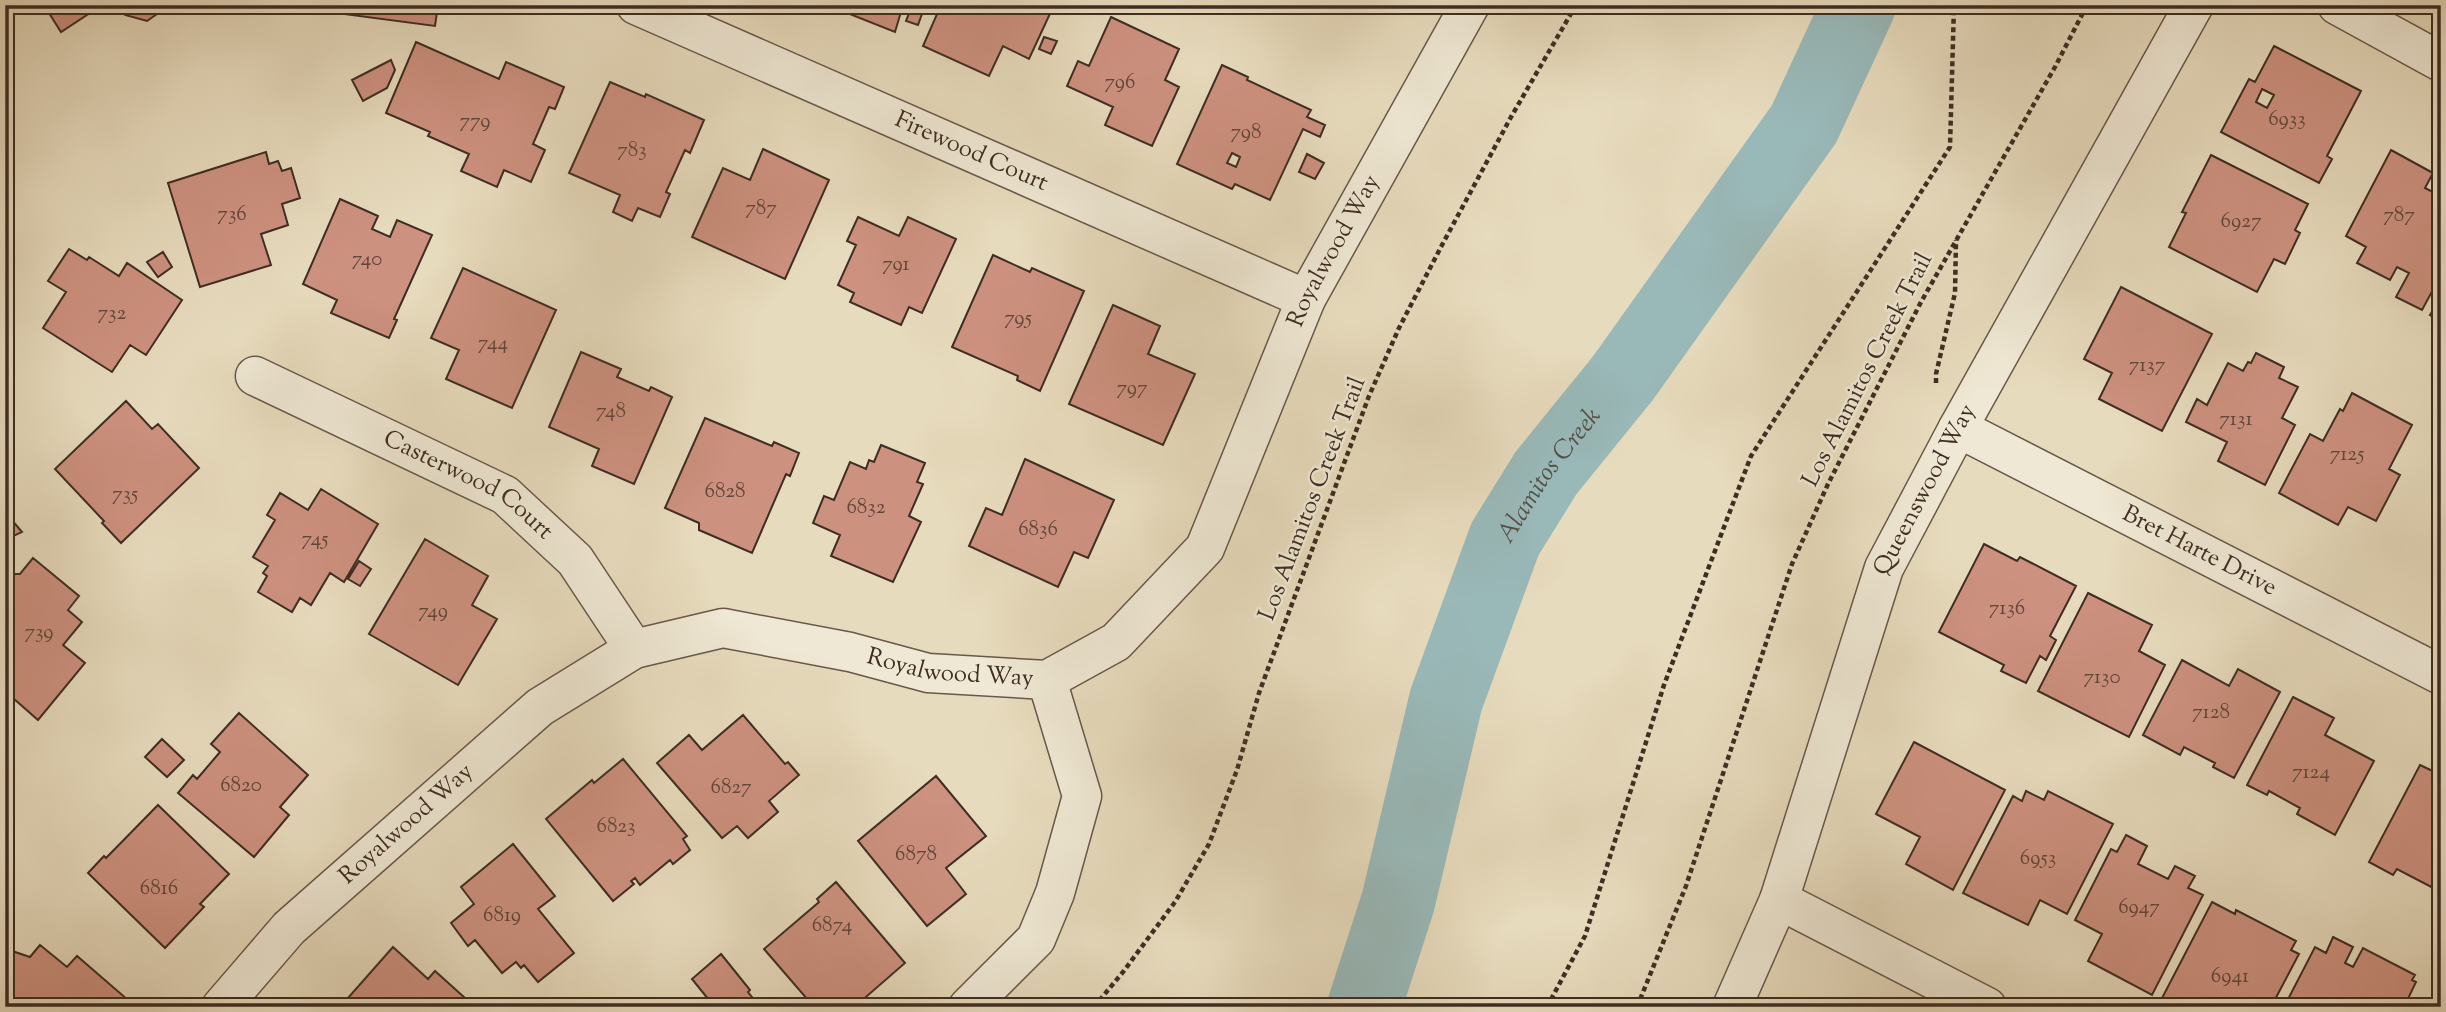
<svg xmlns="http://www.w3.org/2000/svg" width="2446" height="1012" font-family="'Sorts Mill Goudy',serif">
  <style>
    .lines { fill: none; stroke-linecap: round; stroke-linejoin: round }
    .river { stroke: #99b9b9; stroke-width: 74 }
    .building { fill: #cd917f; stroke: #3f2d23; stroke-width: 2; fill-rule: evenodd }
    .minor-casing { stroke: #69584a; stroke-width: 41 }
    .path { stroke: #3f2d23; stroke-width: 4.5; stroke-dasharray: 5 3.5; stroke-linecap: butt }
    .minor { stroke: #efe8d4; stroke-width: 38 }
    .labels { text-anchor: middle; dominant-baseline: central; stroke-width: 5; stroke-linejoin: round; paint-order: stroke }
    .number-label { font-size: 21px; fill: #62463a }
    .street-label { font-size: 24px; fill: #3f2d23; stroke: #efe8d4 }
    .water-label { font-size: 26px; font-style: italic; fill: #565048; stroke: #efe8d4 }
  </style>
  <rect width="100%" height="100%" fill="#e7dbbd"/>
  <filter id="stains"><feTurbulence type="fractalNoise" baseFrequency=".00286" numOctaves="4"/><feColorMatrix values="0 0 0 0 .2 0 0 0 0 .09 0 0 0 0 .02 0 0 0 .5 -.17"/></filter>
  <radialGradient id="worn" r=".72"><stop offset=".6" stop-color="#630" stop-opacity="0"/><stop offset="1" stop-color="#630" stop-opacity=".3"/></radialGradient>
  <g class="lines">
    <path class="river" id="s1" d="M1364,1007L1398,902L1446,700L1505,539L1546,473L1623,378L1804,124L1859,5"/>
  </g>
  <path class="building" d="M44,5H102L61,32Z
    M118,5H170L147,21L125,15Z
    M337,5H438L435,26L336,13Z
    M839,5H903L895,32L837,9Z
    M941,5H1054L1029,59L1003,46L989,76L923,46Z
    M912,6L923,11L918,25L906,21Z
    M1111,17L1179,49L1165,80L1179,87L1152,146L1105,125L1113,107L1067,86L1078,61L1089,66Z
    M1044,37L1057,41L1051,54L1039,49Z
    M416,42L499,79L506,62L564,87L555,109L549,107L533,144L545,150L531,182L504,170L497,187L461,171L469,154L428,136L430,132L386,113Z
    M2274,46L2361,91L2327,156L2332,159L2319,183L2221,132L2249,79L2255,82ZM2262,89L2274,95L2267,108L2256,102Z
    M391,60L395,70L387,88L363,101L352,80Z
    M1222,65L1248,77L1247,80L1311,110L1307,117L1325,125L1320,137L1303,129L1270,200L1235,184L1232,189L1177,164ZM1232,153L1240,157L1236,167L1227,163Z
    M610,82L645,97L646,94L704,120L690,153L685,150L666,192L670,194L660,217L638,208L632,221L613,212L620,195L569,173Z
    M763,149L829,180L785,279L692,237L723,168L750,180Z
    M2391,150L2433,173L2425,188L2441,196V275L2422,310L2396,297L2409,273L2397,267L2390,280L2357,263L2366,247L2346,236Z
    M266,152L269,164L278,161L282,171L291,168L300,198L282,204L288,225L261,234L271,265L200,287L168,183Z
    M1307,154L1324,163L1315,179L1299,172Z
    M2211,155L2308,204L2295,230L2300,233L2285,264L2274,259L2257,292L2169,247L2186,213L2182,212Z
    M340,199L378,216L372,229L390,237L397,220L432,235L394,319L397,320L389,338L331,313L337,300L303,284Z
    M858,217L899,236L908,217L956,239L922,313L909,307L901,325L850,302L854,293L838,285L856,245L847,241Z
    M69,249L87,260L89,257L119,276L127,263L182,300L146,355L130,345L112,372L43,328L66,292L48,281Z
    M163,252L172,267L158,277L147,262Z
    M993,255L1030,272L1032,268L1084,291L1040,391L1017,380L1018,376L952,347Z
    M463,268L556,310L512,408L446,379L459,350L431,338Z
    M2121,287L2212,334L2162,431L2099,399L2112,373L2084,359Z
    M2441,296V321L2430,315Z
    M1113,305L1160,326L1148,354L1195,374L1163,445L1069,404Z
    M581,352L621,369L617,377L649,391L651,387L672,397L634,484L592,466L599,449L549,427Z
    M2256,353L2284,367L2279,378L2298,387L2282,418L2295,425L2265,485L2218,461L2227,442L2186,422L2197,399L2207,405L2228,363L2243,371L2248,362L2251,363Z
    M2352,393L2412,425L2389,469L2400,475L2376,521L2348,507L2338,525L2279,493L2310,434L2323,441L2340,409L2343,411Z
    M126,401L152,429L158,424L199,468L121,543L102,523L104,521L55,469Z
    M705,418L772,446L774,442L799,453L790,476L786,474L752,553L699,530V523L665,508Z
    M881,445L925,463L917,482L923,484L909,516L921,522L893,582L831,556L840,535L813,523L824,496L834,500L850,462L866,469L869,460L874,462Z
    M1025,459L1114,500L1088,558L1074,552L1058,587L969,546L986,508L1002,515Z
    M321,489L378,524L344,582L330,573L311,605L300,598L292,612L258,592L267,576L263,573L268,566L253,557L275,520L267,515L280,493L308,510Z
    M5,512L22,532L5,540Z
    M425,539L488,576L472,605L497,619L458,685L369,634Z
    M1984,544L2017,561L2020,557L2076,586L2050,636L2056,640L2046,660L2040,656L2026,683L2001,671L2004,665L1939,632Z
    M33,558L79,596L68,610L82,622L63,645L85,663L38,720L5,691V585L15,574H20Z
    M359,561L371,569L360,586L348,579Z
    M2088,593L2152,625L2139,651L2165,665L2129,737L2038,691Z
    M2182,660L2229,686L2238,669L2280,692L2234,778L2213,767L2215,763L2184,747L2180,755L2143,735Z
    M2293,697L2334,718L2325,735L2374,761L2335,835L2297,814L2300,808L2269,791L2267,795L2247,785Z
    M239,713L308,775L280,807L289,815L254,857L178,793L193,775L197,779L220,752L211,744Z
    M743,715L785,764L788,762L799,775L769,801L778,812L748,838L737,826L722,838L657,763L689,735L702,750Z
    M162,739L184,760L167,777L145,757Z
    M1914,742L2005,790L1953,890L1906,864L1920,837L1876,814Z
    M623,759L687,836L683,839L690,850L673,864L670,860L640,885L635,878L631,881L634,884L613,901L546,819L592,780L594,783Z
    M2420,765L2441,775V892L2397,869L2393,875L2369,862Z
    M936,776L986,836L946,868L966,894L927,926L858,841Z
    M2026,791L2044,800L2048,791L2113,824L2067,914L2040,900L2028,925L1963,893L2013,796L2022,801Z
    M158,805L229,874L200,904L204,907L165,948L88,873L104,856L106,858Z
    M2126,835L2147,846L2138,864L2168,879L2175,866L2195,876L2188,888L2203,895L2152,995L2088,961L2102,934L2075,920L2111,849L2117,852Z
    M513,844L555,896L538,909L574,953L538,982L524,965L521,968L516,962L502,973L475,940L468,946L451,923L474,904L461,887Z
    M836,882L905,963L859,1003L855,1000L847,1007H814L764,949L819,902L817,899Z
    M2212,902L2235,914L2236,910L2296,941L2291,950L2299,954L2271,1007H2175L2161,1000Z
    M2333,937L2353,947L2345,963L2353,967L2363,948L2415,975L2412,980L2416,982L2404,1007H2284L2315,947L2326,953Z
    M40,945L67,967L77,956L128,1000L122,1007H5V987L12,982L5,973V965L15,952L30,957Z
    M393,947L428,979L435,971L475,1007H340Z
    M721,954L750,990L748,992L760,1007H705L703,1004L709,1000L692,979Z"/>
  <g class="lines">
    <g class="minor-casing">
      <g id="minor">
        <path id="s2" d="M636,5L1306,299"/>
        <path d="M2337,5L2441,62"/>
        <path id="s3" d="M255,376L505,495L575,560L634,649"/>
        <path id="s4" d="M1958,428L2441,675"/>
        <path d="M1779,900L1987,1007"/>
        <path id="s5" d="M221,1007L289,928L540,707L634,649L723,628L850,652L928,673L1047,680L1116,642L1205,548L1306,299L1470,5"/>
        <path d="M968,1007L1036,939L1055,893L1082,796L1047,680"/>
        <path id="s6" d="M1732,1007L1779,900L1884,568L1958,428L2194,5"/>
      </g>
    </g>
    <path class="path" d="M1936,383V374L1955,293L1956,240
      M1094,1007L1123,972L1175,902L1209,844L1237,770L1259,693L1369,396L1399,328L1442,245L1511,117L1576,5
      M1547,1007L1585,936L1664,685L1751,456L1950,147L1954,5
      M1637,1007L1686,886L1792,564L1828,484L1921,302L2055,67L2087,5"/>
    <use href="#minor" class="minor"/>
  </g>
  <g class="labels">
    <g class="number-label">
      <text x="1120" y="83">796</text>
      <text x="2287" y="120">6933</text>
      <text x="475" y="122">779</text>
      <text x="1246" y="133">798</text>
      <text x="632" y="151">783</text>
      <text x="761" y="209">787</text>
      <text x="232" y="215">736</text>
      <text x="2399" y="216">787</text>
      <text x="2241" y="222">6927</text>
      <text x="367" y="260">740</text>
      <text x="896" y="265">791</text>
      <text x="112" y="314">732</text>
      <text x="1018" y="319">795</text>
      <text x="493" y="344">744</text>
      <text x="2147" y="366">7137</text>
      <text x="1132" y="389">797</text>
      <text x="611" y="412">748</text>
      <text x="2236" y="420">7131</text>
      <text x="2347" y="455">7125</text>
      <text x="725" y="492">6828</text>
      <text x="125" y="495">735</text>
      <text x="866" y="508">6832</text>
      <text x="1038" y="530">6836</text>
      <text x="315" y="540">745</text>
      <text x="2007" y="609">7136</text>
      <text x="433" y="612">749</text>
      <text x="39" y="633">739</text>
      <text x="2102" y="678">7130</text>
      <text x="2211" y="713">7128</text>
      <text x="2311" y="773">7124</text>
      <text x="241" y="786">6820</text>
      <text x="731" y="788">6827</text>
      <text x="616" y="827">6823</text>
      <text x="916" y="855">6878</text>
      <text x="2038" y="859">6953</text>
      <text x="159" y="889">6816</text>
      <text x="2139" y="908">6947</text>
      <text x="502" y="916">6819</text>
      <text x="832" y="926">6874</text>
      <text x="2230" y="977">6941</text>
    </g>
    <g class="street-label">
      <text stroke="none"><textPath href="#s2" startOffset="366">Firewood Court</textPath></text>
      <text stroke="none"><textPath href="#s5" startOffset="1502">Royalwood Way</textPath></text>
      <text transform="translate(1868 370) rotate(-63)">Los Alamitos Creek Trail</text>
      <text stroke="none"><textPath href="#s3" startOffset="240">Casterwood Court</textPath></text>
      <text stroke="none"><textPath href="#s6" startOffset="553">Queenswood Way</textPath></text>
      <text transform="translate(1313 499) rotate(-69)">Los Alamitos Creek Trail</text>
      <text stroke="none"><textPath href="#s4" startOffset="271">Bret Harte Drive</textPath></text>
      <text stroke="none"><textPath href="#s5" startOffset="872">Royalwood Way</textPath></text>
      <text stroke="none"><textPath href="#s5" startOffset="261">Royalwood Way</textPath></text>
    </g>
    <g class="water-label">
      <text stroke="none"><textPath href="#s1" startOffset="567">Alamitos Creek</textPath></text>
    </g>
  </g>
  <rect width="2446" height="1012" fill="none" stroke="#e7dbbd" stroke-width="28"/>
  <rect x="7" y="7" width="2432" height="998" fill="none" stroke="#3f2d23" stroke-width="3.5"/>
  <rect x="14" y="14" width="2418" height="984" fill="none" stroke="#3f2d23" stroke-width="2"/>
  <rect width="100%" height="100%" filter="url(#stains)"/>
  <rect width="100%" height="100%" fill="url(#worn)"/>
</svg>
